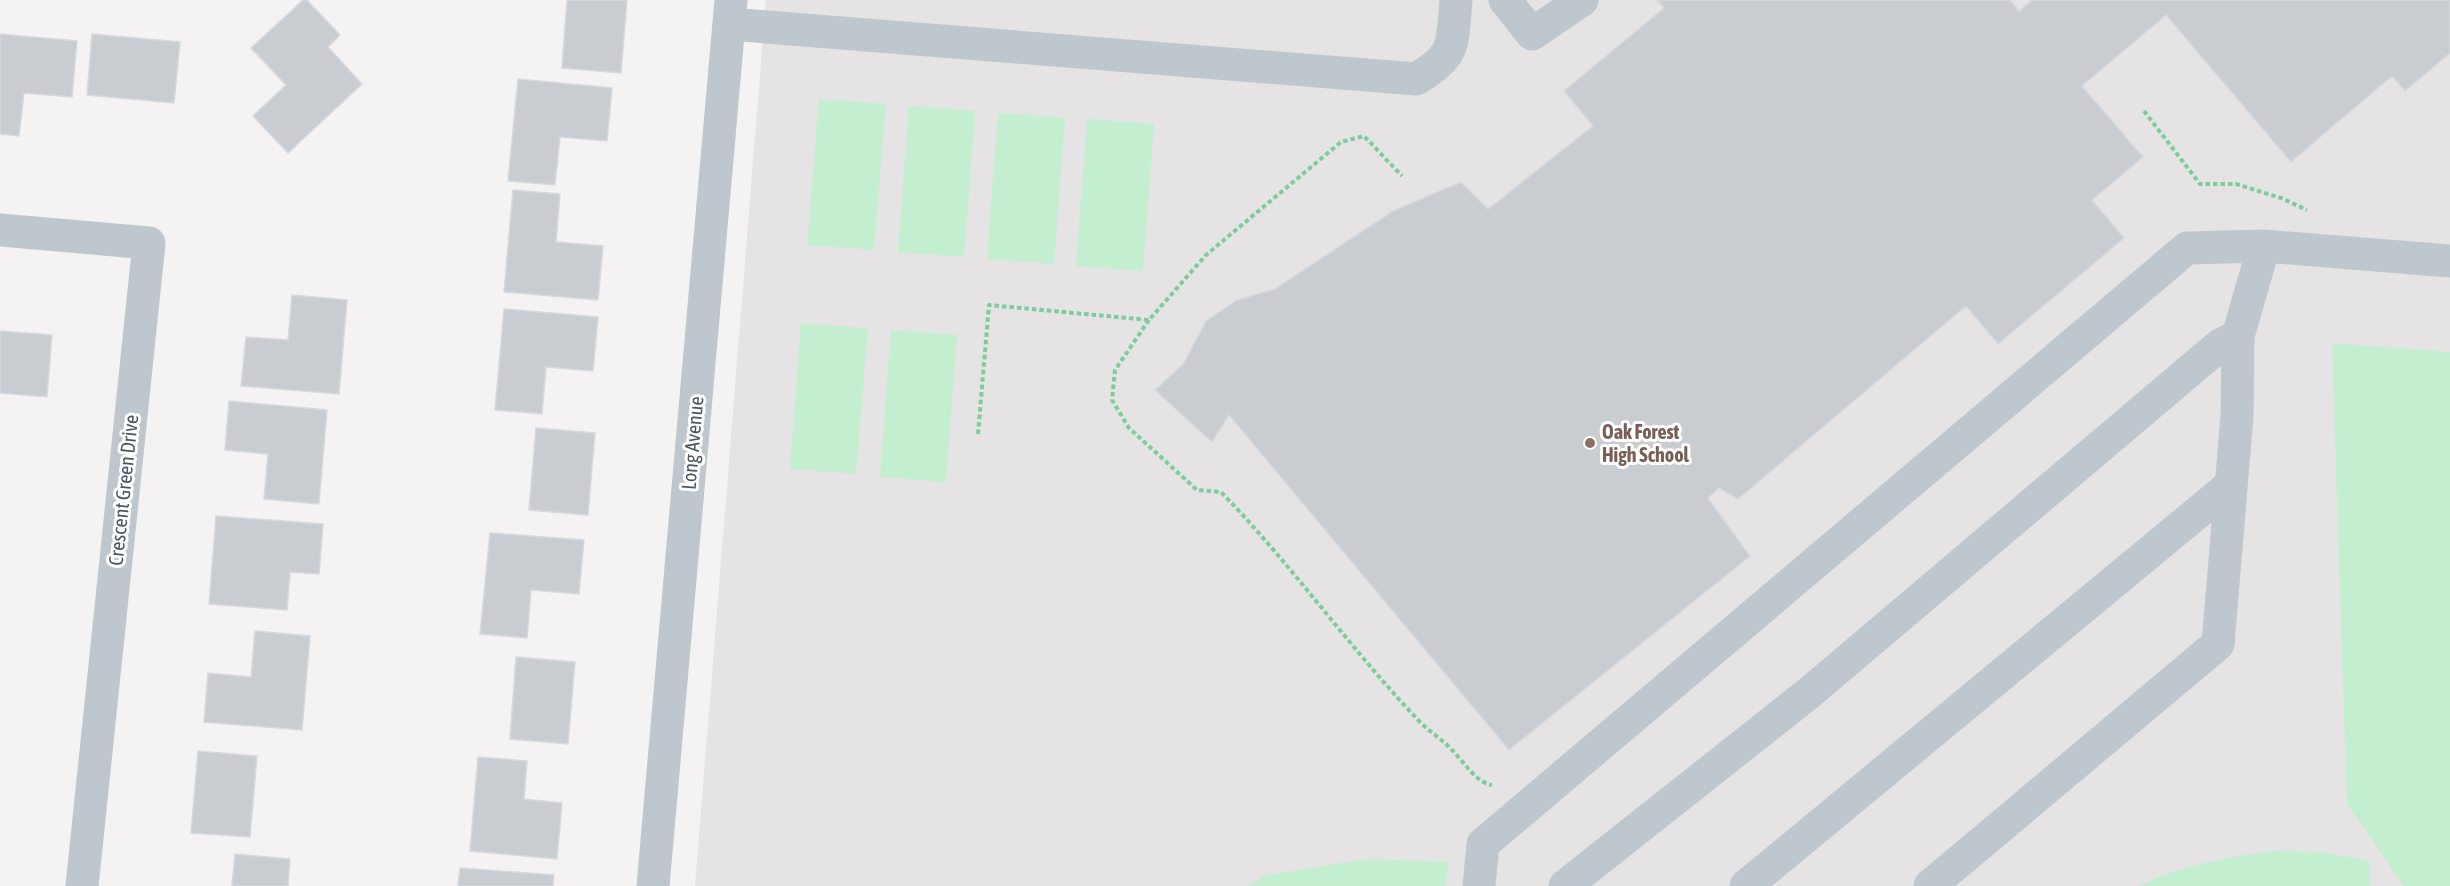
<svg xmlns="http://www.w3.org/2000/svg" width="2450" height="886" font-family="'Asap Condensed',sans-serif">
  <style>
    .education { fill: #e5e3e4 }
    .green { fill: #c3eed0 }
    .building { fill: #c9cdd1; stroke: #d6d9dd; stroke-width: 1.5 }
    .lines { fill: none; stroke-linecap: round; stroke-linejoin: round }
    .path { stroke: #7ccc9d; stroke-width: 4; stroke-dasharray: 4.5 3; stroke-linecap: butt }
    .minor { stroke: #bec7cd; stroke-width: 33 }
    .education-dot { fill: #8d6e63; stroke: #fff; stroke-width: 2 }
    .labels { text-anchor: middle; dominant-baseline: central; stroke-width: 6; stroke-linejoin: round; paint-order: stroke }
    .education-label { font-size: 20px; font-weight: bold; fill: #785e54; stroke: #fff; text-anchor: start }
    .street-label { font-size: 20px; fill: #4a575f; stroke: #fff }
  </style>
  <rect width="100%" height="100%" fill="#f4f2f2"/>
  <path class="education" d="M766,0H2450V886H695Z"/>
  <path class="green" d="M819,99L886,104L874,250L807,245Z
    M909,106L975,111L964,257L898,252Z
    M998,113L1065,118L1054,264L987,259Z
    M1087,119L1154,124L1143,271L1076,266Z
    M801,323L868,328L856,474L790,469Z
    M891,330L957,335L946,482L880,477Z
    M2332,343L2450,352V886H2404L2347,804Z
    M2274,851L2322,852L2369,861L2370,886H2139C2182,865 2227,857 2274,851Z
    M1367,859L1449,862L1445,886H1246L1267,875Z"/>
  <path class="building" d="M303,0H307L340,35L328,47L362,84L288,153L253,116L286,85L251,48Z
    M567,0H627L621,73L562,68Z
    M1657,0H2010L2019,11L2032,0H2450V53L2405,91L2392,76L2291,162L2166,15L2082,86L2143,157L2092,200L2124,238L1998,344L1966,306L1738,499L1719,488L1708,498L1750,556L1509,750L1229,415L1212,442L1155,390L1184,363L1206,321L1237,300L1275,289L1393,211L1461,182L1488,209L1593,126L1564,91L1664,8Z
    M0,34L77,41L72,97L24,93L19,136L0,134Z
    M92,34L180,42L174,103L87,95Z
    M518,79L612,88L607,141L560,137L555,185L508,181Z
    M513,190L560,194L556,242L603,246L598,300L504,292Z
    M292,295L347,300L339,394L241,386L246,337L288,340Z
    M504,309L598,317L593,371L546,367L542,414L495,410Z
    M0,331L52,335L47,397L0,393Z
    M229,401L327,410L319,504L264,499L268,454L225,450Z
    M536,428L595,433L588,515L529,510Z
    M216,516L323,524L319,574L290,572L287,610L209,604Z
    M490,533L584,540L579,594L531,590L527,638L480,634Z
    M255,631L310,636L302,730L204,722L208,673L251,677Z
    M516,657L575,662L568,744L510,739Z
    M198,751L257,756L250,837L191,833Z
    M478,757L527,761L524,799L562,803L557,859L470,851Z
    M235,854L290,859L288,886H232Z
    M460,868L554,875L553,886H458Z"/>
  <g class="lines">
    <path class="path" d="M2144,111L2200,184H2236L2281,198L2307,210
      M1149,320L1115,370L1112,400L1129,428L1197,490L1221,492C1292,565 1351,650 1421,723C1431,733 1443,740 1452,750C1464,762 1475,782 1492,785
      M978,434L989,305L1149,320L1206,255L1341,142L1364,136L1402,176"/>
    <path class="minor" d="M1505,0L1532,34L1582,0
      M729,24L1416,79C1457,55 1452,44 1456,0
      M0,230L149,243L82,886
      M653,886L731,0
      M1479,886L1483,844L2187,248L2264,246L2450,261
      M1565,886L1809,693L2220,345L2238,336
      M1746,886L2231,485
      M1930,886L2218,644L2237,416L2238,336L2264,246"/>
  </g>
  <circle class="education-dot" cx="1590" cy="443" r="6"/>
  <g class="labels">
    <g class="education-label">
      <text x="1602" y="431">Oak Forest<tspan x="1602" dy="23">High School</tspan></text>
    </g>
    <g class="street-label">
      <text transform="translate(692 443) rotate(-85)">Long Avenue</text>
      <text transform="translate(123 490) rotate(-84)">Crescent Green Drive</text>
    </g>
  </g>
</svg>
